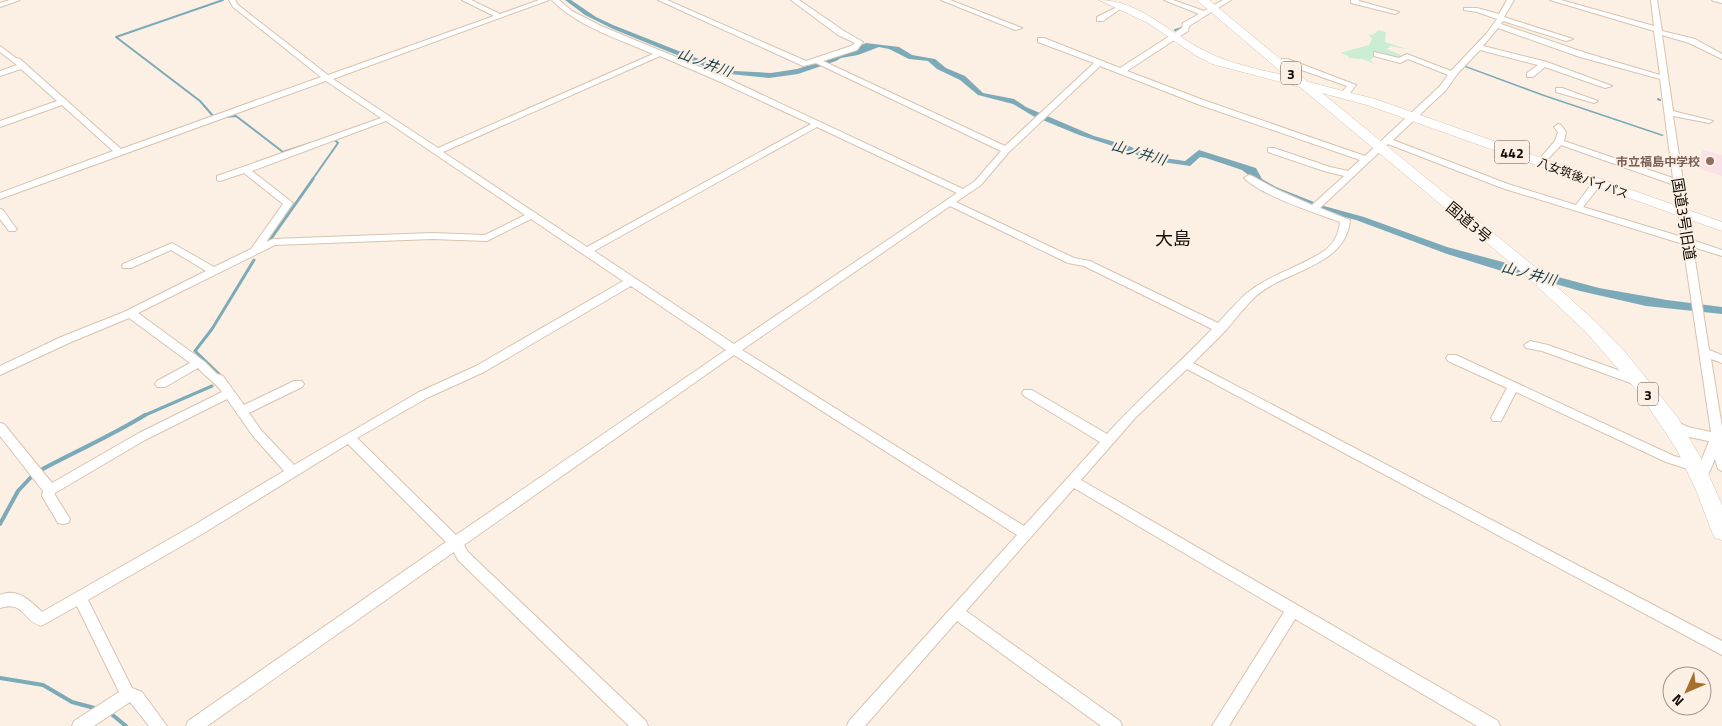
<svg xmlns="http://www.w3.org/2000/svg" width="1722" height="726" font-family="'Titillium Web','Noto Sans JP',sans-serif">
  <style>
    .education { fill: #fbe0e6 }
    .green { fill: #caedd3 }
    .water { fill: #7daab9 }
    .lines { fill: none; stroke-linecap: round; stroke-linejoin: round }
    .stream-far2 { stroke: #7daab9; stroke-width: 2 }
    .stream-far1 { stroke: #7daab9; stroke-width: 3 }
    .stream { stroke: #7daab9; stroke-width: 4 }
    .minor-casing { stroke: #d7c3b0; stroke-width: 2 }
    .highway-casing { stroke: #d7c3b0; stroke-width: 1 }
    .minor { fill: #fff; fill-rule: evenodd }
    .highway { fill: #fff; fill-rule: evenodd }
    .education-dot { fill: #8d6e63; stroke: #fcf0e4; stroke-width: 2 }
    .labels { text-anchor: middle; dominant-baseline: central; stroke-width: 4; stroke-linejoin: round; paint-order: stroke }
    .far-education-label { font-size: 12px; font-weight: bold; fill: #785e54; stroke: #fcf0e4; text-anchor: end }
    .far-street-label { font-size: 12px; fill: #130d06; stroke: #fcf0e4 }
    .far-water-label { font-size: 14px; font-style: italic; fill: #143d49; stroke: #fcf0e4 }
    .shield { fill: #fcf0e4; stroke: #595149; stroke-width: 1 }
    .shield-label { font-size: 14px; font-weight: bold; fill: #130d06 }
    .street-label { font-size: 15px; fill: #130d06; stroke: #fcf0e4 }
    .quarter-label { font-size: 18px; fill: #130d06; stroke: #fcf0e4 }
  </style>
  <rect width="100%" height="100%" fill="#fcf0e4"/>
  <path class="education" d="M1703,150L1722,155V176L1696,168Z"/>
  <path class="green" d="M1379,30L1386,32L1385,42L1410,50L1391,46L1387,49L1403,56L1398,62L1374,57L1370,60L1375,64L1362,59L1349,58L1348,56L1340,53L1369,45L1372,39L1368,34L1372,35Z"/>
  <path class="water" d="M565,0H571L596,17L613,25L714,65L735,71L771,73L797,69L833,58L866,43L899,47L912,55L935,59L946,68L965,76L983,93L1014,99L1026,107L1094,136L1129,146L1150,156L1185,161L1199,150L1256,168L1262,179L1276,187L1324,206L1364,217L1447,247L1599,288L1667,300L1722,307V314L1646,306L1580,291L1517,273L1505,272L1447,254L1356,220L1320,211L1251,177L1242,170L1206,158L1200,157L1190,166L1149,160L1125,150L1079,135L1033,116L1013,104L978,95L960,80L937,69L928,61L909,59L889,49L879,47L858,55L841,58L836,61L798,74L769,78L721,73L613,29L585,15Z
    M1468,59L1471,60L1466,66L1545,95L1664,135L1662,136L1543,96L1462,66Z"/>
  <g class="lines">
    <path class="stream-far2" d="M1175,30L1185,27
      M1658,99L1660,100
      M213,116L200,101L116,37L223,0
      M225,117L236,116L283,152L311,143
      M312,180L338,143L335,140"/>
    <path class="stream-far1" d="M270,240L313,179
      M219,374L195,351L212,329L254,260
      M143,416L212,386"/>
    <path class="stream" d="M39,471C74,452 111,436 145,415
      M0,524L18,491L33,475
      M0,678L43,685L72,702L98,709
      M109,712L126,726"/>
    <g class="minor-casing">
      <path id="minor" d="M10,0H20L0,7V3Z
        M229,0H235L238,5L328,75L494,16L462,0H471L500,14L539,0H549L333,79L438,148L653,54C619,39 578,27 552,0H559L572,11L601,26L722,76L963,189L975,181L1001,151L816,63L803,66L658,0H667L806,61L851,46L855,43L838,35L791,0H799L844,31L863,42L857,50L823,61L1005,146L1094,63L1038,42V38H1044L1120,68L1182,28L1183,23L1199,14L1164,0H1173L1204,11L1223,0H1231L1189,26L1188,31L1127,71L1206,101L1365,156L1440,86L1448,75L1408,59L1400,63L1374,56V52L1399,58L1407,54L1451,71L1487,33L1497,19L1477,12L1464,10V8H1477L1499,14L1507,0H1514L1504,17L1573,39L1566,41L1503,21L1501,24L1586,53L1660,75L1654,31L1550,0H1561L1654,26L1651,0H1657L1662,31L1695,39L1722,54V59L1689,43L1662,35L1673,111L1713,121L1709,123L1673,116L1692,240L1722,250V256L1693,247L1709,350L1722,355V363L1711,359L1722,427V471L1718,469L1715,459L1705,482L1701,484L1697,482L1695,479L1697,472L1666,462L1516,392L1501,421H1493L1491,418L1507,388L1448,361L1446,358L1448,355H1456L1674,456L1700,464L1709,441C1695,438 1675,436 1667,424L1669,421L1673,420L1688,427L1711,432L1683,244L1502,188L1388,144L1320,208L1350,220C1346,267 1285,270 1256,296C1245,306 1235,320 1226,330C1216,341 1204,352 1193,363L1722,641V655L1187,369L1136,417L1081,480L1498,721L1500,726H1477L1295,619L1229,726H1212L1284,612L1074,488L966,611L1120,721L1122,726H1101L957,621L865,726H847L849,721L1017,535L734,355L464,545L468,552L646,721L648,726H629L458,560L454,552L207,726H186L188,721L446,542L348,444L204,533L88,600L132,688L142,692L167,726H149L130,702L94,726H72L74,721L119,692L77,606L41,626C22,620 24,600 0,608V595C17,587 31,601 42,612L194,525L284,471L253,436L227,399L145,440L55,493V495L70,519L68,523L63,524L58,523L42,496L43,491L0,436V423L4,424L52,483L137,434L222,392C215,382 206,377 198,368L165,387H157L155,384L157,381L190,363L129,318L69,343L0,375V366L61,337L124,312L206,271L171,250L131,268H123L122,266L123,264L172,243L214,267L251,249L283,204L244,173L220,181L217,180V176L381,118L326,81L0,199V193L113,151L62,105L0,127V121L57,101L21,69L0,76V71L17,65L0,52V46L16,58L20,59L121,149L321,77L233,7ZM1498,28L1580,57L1660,79L1673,178L1564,141L1566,132L1561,125L1558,124L1554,127L1558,132L1555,141L1542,156L1546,159L1549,158L1561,145L1674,185L1682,237L1583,207L1602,183L1600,181H1594L1576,205L1508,184L1393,140L1446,90L1458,73L1480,50L1538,65L1527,73V77H1533L1545,67L1605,88L1612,86L1547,62L1483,46ZM660,56L716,80L811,124L587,247L443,152ZM1100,66L1200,105L1360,160L1348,171L1330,167L1274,148H1268V152L1324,171L1344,176L1312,205L1276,189L1252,176L1249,175L1244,178C1262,196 1316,213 1340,222C1339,233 1334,244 1324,251C1302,266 1274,273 1251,290C1239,298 1229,312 1218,323L1090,261L1074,258L956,202L981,185L1009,152ZM386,121L525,215L485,235L432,233L273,239L266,242L293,203L252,171ZM817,127L957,193L734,344L594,251ZM950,206L1068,263L1084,266L1212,329C1178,365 1140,397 1107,434L1032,390H1024L1022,393L1024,396L1100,442L1024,526L742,350ZM531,219L623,281L476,366L419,392L294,465L261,430L249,413L302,387L304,384L302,381H294L244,405L223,376L217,374L205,362L138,313L275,245L432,239L487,241ZM631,286L726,350L456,535L357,438L427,398L484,372Z
        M941,0H950L1022,28L1015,30Z
        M1351,0H1359V1L1399,12L1395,14L1351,3Z
        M1712,0H1722V3L1713,1Z
        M1115,8L1120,9L1103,21H1097V17Z
        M1282,59H1288L1356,85L1350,93H1344L1343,91L1347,86L1282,63Z
        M1556,88H1562L1598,101L1594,103L1556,92Z
        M0,209L3,210L15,227L17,229L15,231H9L0,219Z
        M1530,341L1548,345L1643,379L1645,382L1639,386L1542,351L1526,348L1524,345Z"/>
    </g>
    <g class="highway-casing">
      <path id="highway" d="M1099,0C1140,0 1170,34 1205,51C1230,64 1259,69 1286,76L1197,0H1209L1308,82L1375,99L1722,222V231L1367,105L1322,93L1535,267L1597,323L1626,353L1678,418L1703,462L1722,505V540L1715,538L1712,532L1696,490L1677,450L1640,394L1585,331L1524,274L1300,87L1212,64L1195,55L1148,23Z"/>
    </g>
    <use href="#minor" class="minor"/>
    <use href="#highway" class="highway"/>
  </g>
  <circle class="education-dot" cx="1710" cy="161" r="5"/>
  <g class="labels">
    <g class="far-education-label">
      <text x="1700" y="161">市立福島中学校</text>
    </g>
    <g class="far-street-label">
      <text transform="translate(1583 178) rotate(20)">八女筑後バイパス</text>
    </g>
    <g class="far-water-label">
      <text transform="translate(705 62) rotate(20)">山ノ井川</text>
      <text transform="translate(1139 152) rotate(16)">山ノ井川</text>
      <text transform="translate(1529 273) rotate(14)">山ノ井川</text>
    </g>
    <g class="shield">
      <rect x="1281" y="61.5" width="20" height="23" rx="4"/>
      <rect x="1494.5" y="140.5" width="35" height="23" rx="4"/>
      <rect x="1638" y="382.5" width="20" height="23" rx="4"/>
    </g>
    <g class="shield-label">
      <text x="1291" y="73">3</text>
      <text x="1512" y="152">442</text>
      <text x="1648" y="394">3</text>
    </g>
    <g class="street-label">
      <text transform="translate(1684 219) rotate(81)">国道3号旧道</text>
      <text transform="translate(1469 222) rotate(40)">国道3号</text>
    </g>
    <g class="quarter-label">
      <text x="1173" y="238">大島</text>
    </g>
  </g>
  <g transform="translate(1687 691) rotate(225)"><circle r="24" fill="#fcf0e4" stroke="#9f958b"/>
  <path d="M0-4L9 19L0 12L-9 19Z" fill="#a66f2a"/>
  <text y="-8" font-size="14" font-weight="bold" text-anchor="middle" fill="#130d06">N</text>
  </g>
</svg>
